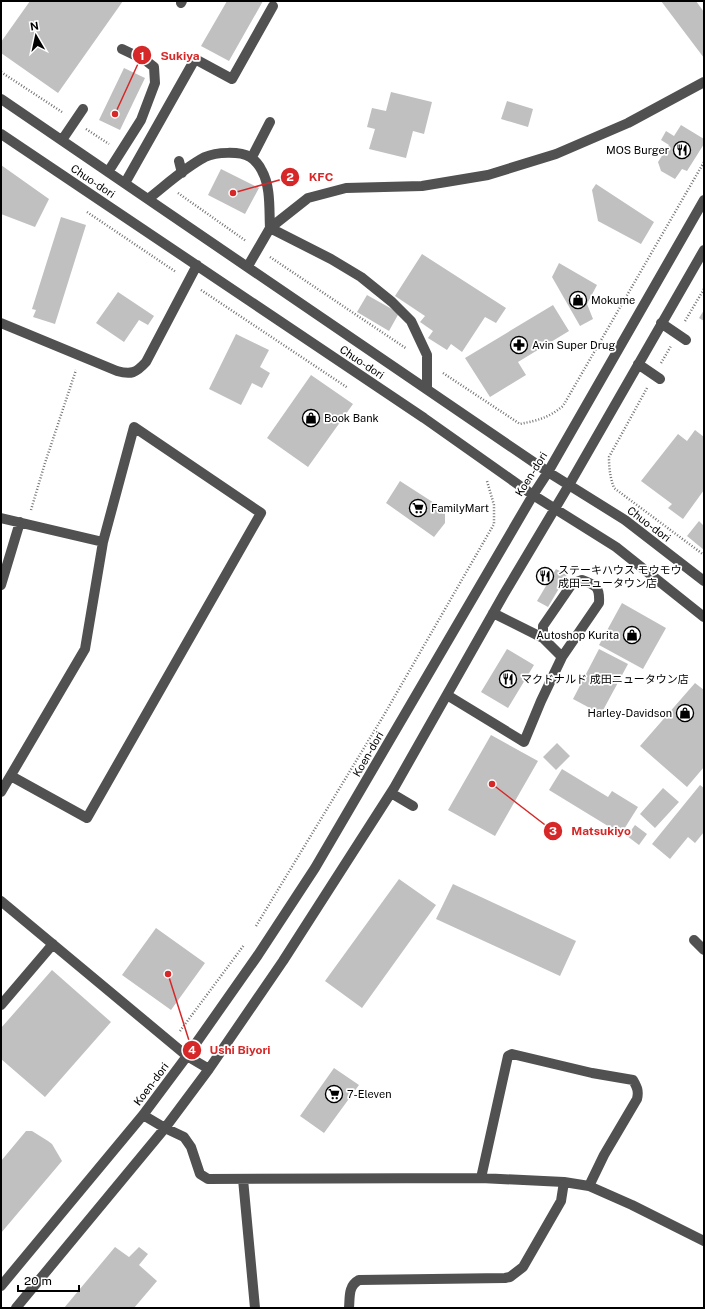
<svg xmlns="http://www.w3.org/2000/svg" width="705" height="1309" font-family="'Public Sans','Noto Sans JP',sans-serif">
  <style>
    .building { fill: #c0c0c0 }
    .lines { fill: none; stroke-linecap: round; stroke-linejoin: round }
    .path { stroke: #737373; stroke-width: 2.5; stroke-dasharray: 1 2; stroke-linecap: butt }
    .minor { stroke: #515151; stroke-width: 10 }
    .labels { text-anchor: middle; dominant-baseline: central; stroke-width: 3.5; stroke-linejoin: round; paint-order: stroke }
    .poi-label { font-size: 11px; fill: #000; stroke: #fff; text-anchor: start }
    .street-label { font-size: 11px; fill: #000; stroke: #fff }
    .leader { fill: none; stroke: #d62828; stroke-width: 1.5 }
    .callout-dot { fill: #d62828; stroke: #fff; stroke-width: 1.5 }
    .mark-label { font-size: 12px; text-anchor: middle; font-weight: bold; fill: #fff }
    .callout-label { font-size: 12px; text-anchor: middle; font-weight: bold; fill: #d62828; stroke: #fff; stroke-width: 3.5; stroke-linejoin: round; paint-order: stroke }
  </style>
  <rect width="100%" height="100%" fill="#fff"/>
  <path class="building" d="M30,1H123L58,93L1,53V42Z
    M227,1H263L229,61L201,46Z
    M661,1H696L704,12V58Z
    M124,68L145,78L120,130L99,120Z
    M391,92L432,102L424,134L413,131L406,158L369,149L375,129L367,127L372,108L386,111Z
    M507,101L533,109L528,127L501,119Z
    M681,125L704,139V144L687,171L682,169L675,179L661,171L658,162L669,145L661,140L666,131L674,136Z
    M1,165L49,199L35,227L1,214Z
    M221,169L259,188L245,214L208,195Z
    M596,184L654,222L641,244L598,221L592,190Z
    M61,217L86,225L55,324L33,317L36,310L32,309Z
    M422,254L506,308L496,323L485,317L462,352L451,344L447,350L428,338L433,331L420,322L425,316L395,296Z
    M559,263L597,285L587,304L593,319L580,326L552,277Z
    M118,292L154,316L148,325L139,320L124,342L96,323Z
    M367,295L399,313L389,331L357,312Z
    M553,305L569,331L518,362L526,375L490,397L465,358Z
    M704,310V321L699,318Z
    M236,334L269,350L260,367L270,373L262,388L252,383L241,405L209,389Z
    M311,375L353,404L308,467L267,438Z
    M695,430L704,437V490L683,519L668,508L672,504L641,481L678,434L687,441Z
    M400,481L445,510V523L434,537L386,503Z
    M699,521L704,526V550L687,536Z
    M556,569L567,575L548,607L537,601Z
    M622,603L666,628L643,669L599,645Z
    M507,649L534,665L508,708L481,692Z
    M599,649L628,664L601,714L573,699Z
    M695,683L704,690V767L687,787L640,746Z
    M491,735L538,761L495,836L448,810Z
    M557,743L570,756L556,770L543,757Z
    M562,769L608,797L612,791L638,807L621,834L549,790Z
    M700,785L704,788V832L695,843L688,837L670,859L652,844Z
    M663,788L679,802L655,828L640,814Z
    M635,825L647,834L639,845L627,836Z
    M399,879L436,905L362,1008L325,981Z
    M453,884L576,941L560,976L436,919Z
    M156,928L205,963L171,1010L122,975Z
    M52,970L111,1022L45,1097L1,1059V1028Z
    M334,1068L359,1085L324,1133L300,1116Z
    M26,1131H32L48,1141L52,1144L62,1161L1,1233V1161Z
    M115,1247L129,1257L139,1247L148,1254L139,1265L157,1281L134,1308H64Z"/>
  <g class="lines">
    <path class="path" d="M1,72L62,112
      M86,129L109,144
      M178,193L246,241
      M87,212L176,272
      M270,257L407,349
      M201,290L348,388
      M685,321L704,289
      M661,363L671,346
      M443,373L520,424C539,420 548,418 563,406L704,162
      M647,388L609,457C609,468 610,477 614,488L704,555
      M31,510L45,463L76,370
      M256,926L384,715L494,524V505L487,481
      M180,1031L244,945"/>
    <path class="minor" d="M181,3L182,1
      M1,99L548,472L625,520L704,581
      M1,134L424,418L533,495L616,547L704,617
      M62,140L83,109
      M252,157L270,122
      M179,161L182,173
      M108,172L141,120L155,83L154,67L145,60L122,49
      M125,183L195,59L232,79L273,6
      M148,199C166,185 184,168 205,157C216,152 240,151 250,157C254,159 260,166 262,171C271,187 269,210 270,228L331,259L361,277L392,302L411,321L427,355V389
      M248,266L270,228L308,198L346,188L422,186L488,175L556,154L628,123L704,82
      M1,323L117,371C131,375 136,373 146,362L197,265
      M661,323L686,340
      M638,364L660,379
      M1,518L103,542
      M1,585L20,522
      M493,613L543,638L562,657L599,603C600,587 596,585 582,580L572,584L543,626V638
      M447,695L524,742L541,701L562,657
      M1,792L85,649L103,542L134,427L261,513L87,818L11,776
      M391,793L413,806
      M1,901L187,1056L209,1069
      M694,940L704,950
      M1,1005L53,944
      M143,1115L165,1128L184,1137L191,1147L200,1174L208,1179L481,1178L564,1182L589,1186L632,1205L704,1241
      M481,1178L508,1056L512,1054L592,1073L633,1080C637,1087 639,1091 637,1099L604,1155L589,1186
      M243,1179L255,1308
      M1,1286L143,1115L187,1056L258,955L315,868L533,495L548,472L704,200
      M16,1308L165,1128L209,1069L283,961L394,788L504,594L569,485L704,250
      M349,1308C350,1297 348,1286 359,1280L505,1278L510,1277L523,1267L561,1201L564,1182"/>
  </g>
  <defs>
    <g id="restaurant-ring" transform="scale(0.9)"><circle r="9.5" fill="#fff" stroke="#000" stroke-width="1.5"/><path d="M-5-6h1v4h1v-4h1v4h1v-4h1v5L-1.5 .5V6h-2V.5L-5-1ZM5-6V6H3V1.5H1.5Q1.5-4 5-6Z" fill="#000"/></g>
    <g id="shop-ring" transform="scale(0.9)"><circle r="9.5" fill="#fff" stroke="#000" stroke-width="1.5"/><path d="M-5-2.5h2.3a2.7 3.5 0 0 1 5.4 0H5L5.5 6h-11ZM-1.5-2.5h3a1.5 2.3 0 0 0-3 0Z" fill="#000"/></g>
    <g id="pharmacy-ring" transform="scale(0.9)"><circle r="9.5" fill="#fff" stroke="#000" stroke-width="1.5"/><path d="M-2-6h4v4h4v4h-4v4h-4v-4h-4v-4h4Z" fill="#000"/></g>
    <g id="supermarket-ring" transform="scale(0.9)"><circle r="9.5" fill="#fff" stroke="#000" stroke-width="1.5"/><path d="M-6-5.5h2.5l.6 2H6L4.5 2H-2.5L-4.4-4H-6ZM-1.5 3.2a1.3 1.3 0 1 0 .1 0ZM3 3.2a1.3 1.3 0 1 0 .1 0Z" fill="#000"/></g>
  </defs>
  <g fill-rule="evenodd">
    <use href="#restaurant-ring" x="682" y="150"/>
    <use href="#shop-ring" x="578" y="300"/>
    <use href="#pharmacy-ring" x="519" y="345"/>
    <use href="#shop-ring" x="311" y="418"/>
    <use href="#supermarket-ring" x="418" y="508"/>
    <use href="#restaurant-ring" x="545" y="576"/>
    <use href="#shop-ring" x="632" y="635"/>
    <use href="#restaurant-ring" x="508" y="679"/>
    <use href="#shop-ring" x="685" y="713"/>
    <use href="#supermarket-ring" x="334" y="1094"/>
  </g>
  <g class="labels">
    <g class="poi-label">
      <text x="669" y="150" text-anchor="end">MOS Burger</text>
      <text x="591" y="300">Mokume</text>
      <text x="532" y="345">Avin Super Drug</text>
      <text x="324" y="418">Book Bank</text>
      <text x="431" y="508">FamilyMart</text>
      <text x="558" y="570">ステーキハウス モウモウ<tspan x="558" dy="13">成田ニュータウン店</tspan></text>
      <text x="619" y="635" text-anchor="end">Autoshop Kurita</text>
      <text x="521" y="679">マクドナルド 成田ニュータウン店</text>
      <text x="672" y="713" text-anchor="end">Harley-Davidson</text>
      <text x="347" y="1094">7-Eleven</text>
    </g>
    <g class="street-label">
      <text transform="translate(93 181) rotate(34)">Chuo-dori</text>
      <text transform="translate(362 362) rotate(34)">Chuo-dori</text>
      <text transform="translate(531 474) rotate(-58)">Koen-dori</text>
      <text transform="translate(649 524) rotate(37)">Chuo-dori</text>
      <text transform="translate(368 754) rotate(-60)">Koen-dori</text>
      <text transform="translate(151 1084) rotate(-53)">Koen-dori</text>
    </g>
  </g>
  <path class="leader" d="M115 114L142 55M233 193L290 177M492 784L553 831M168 974L192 1050"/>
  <g class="callout-dot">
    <circle cx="115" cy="114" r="4"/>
    <circle cx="233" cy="193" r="4"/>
    <circle cx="492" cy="784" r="4"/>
    <circle cx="168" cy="974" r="4"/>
    <circle cx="142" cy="55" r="10"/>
    <circle cx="290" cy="177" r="10"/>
    <circle cx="553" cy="831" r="10"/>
    <circle cx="192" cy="1050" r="10"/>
  </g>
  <g class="mark-label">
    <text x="142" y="60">1</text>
    <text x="290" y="181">2</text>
    <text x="553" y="835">3</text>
    <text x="192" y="1054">4</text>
  </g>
  <g class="callout-label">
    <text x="180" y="60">Sukiya</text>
    <text x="321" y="181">KFC</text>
    <text x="601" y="835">Matsukiyo</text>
    <text x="240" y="1054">Ushi Biyori</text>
  </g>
  <rect width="705" height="1309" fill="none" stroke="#000000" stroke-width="4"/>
  <g transform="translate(36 36) rotate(351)" stroke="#ffffff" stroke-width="3" paint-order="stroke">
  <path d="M0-3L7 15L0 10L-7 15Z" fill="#000000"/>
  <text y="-6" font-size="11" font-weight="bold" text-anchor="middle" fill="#000000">N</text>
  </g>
  <path d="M18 1285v6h61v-6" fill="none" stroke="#000000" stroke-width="2"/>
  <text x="24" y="1285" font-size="12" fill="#000000" stroke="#ffffff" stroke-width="3" paint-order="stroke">20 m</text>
</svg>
